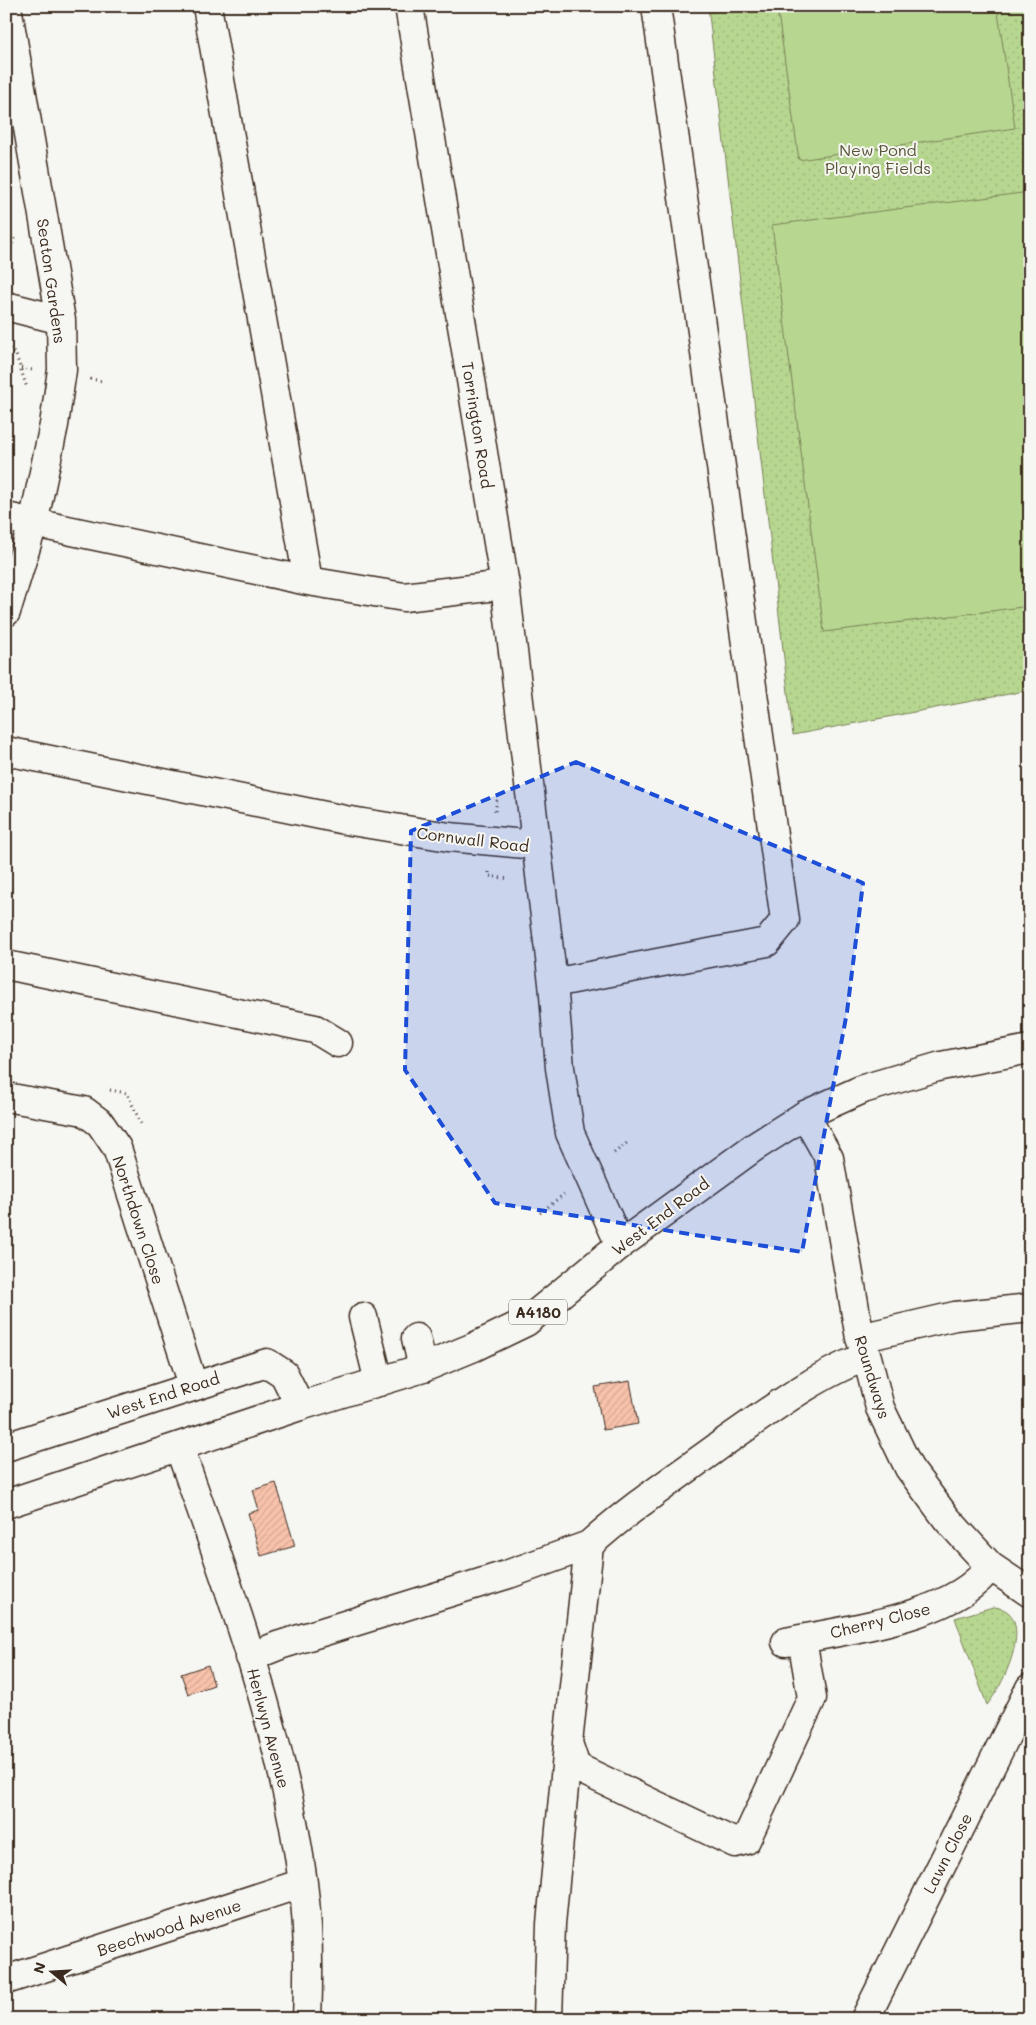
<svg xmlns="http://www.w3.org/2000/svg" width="1036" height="2025" font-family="Mali,sans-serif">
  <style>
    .grass { fill: url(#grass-dots); stroke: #798057 }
    .garden { fill: #b7d790; stroke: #798057 }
    .building { fill: url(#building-hatch); stroke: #3b2a1e }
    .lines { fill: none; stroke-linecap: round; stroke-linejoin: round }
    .minor-casing { stroke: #3b2a1e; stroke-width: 31 }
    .major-casing { stroke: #3b2a1e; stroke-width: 31 }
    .path { stroke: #3b2a1e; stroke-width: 3; stroke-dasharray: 1 4; stroke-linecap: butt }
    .minor { stroke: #f6f6f2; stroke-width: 28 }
    .major { stroke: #f6f6f2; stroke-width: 28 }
    .marked { fill: #1d4ed8; fill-opacity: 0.2; stroke: #1d4ed8; stroke-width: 4; stroke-dasharray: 10 6; stroke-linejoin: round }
    .labels { text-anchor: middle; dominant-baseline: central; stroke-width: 4; stroke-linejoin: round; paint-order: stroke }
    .shield { fill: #f6f6f2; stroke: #73675e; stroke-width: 1 }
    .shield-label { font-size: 15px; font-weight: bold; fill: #3b2a1e }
    .park-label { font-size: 16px; fill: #5a553a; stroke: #f6f6f2 }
    .street-label { font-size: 16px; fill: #3b2a1e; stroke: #f6f6f2 }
  </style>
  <defs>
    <pattern id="grass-dots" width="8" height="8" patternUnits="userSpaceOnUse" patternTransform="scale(1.25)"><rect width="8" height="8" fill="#b7d790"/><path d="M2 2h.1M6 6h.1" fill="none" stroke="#9eb97c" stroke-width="1.8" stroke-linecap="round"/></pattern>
    <pattern id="building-hatch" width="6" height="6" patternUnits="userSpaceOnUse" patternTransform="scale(1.25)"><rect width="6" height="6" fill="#f8c2ab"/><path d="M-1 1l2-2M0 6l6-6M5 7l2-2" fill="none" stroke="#d6a793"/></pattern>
  </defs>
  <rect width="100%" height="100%" fill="#f6f6f2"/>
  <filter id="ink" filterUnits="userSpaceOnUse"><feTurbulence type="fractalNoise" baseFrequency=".02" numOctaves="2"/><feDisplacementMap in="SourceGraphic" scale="10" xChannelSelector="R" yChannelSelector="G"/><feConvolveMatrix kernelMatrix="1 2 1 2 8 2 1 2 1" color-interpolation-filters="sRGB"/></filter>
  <g filter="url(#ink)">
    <path class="grass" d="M708,6H1030V690L793,735Z
      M993,1607C1036,1609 1009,1678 987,1705L955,1618Z"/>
    <path class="garden" d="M777,6H997L1015,128L799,160Z
      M1030,192V606L824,632L772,225Z"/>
    <path class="building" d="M630,1381L638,1424L603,1430L595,1387Z
      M276,1483L295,1546L261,1556L248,1513L259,1510L253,1490Z
      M208,1665L214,1685L188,1694L181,1674Z"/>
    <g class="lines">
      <g class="minor-casing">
        <path id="minor" d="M207,6L308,581
          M409,6L505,585L553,983L560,1068L570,1133L620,1245
          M6,306L61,320
          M6,517L308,581L404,597L505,585
          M6,612L33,524L54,425L62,370L61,320L7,6
          M6,751L345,820L449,837L536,845
          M6,965L315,1029L338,1043
          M553,983L767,942L785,920L656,6
          M6,1097L84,1111L100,1123L117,1148L193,1385
          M805,1115L829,1158L860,1338L867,1357L880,1408L909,1468L947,1519L990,1566L1030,1593
          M363,1317L379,1382
          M416,1338L423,1368
          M860,1338L955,1316L1030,1308
          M6,1447L267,1363L284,1374L300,1406
          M179,1447C229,1586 284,1737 303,1883C309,1928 309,1973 307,2019
          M802,1639L812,1698L746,1840L735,1843L576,1767L568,1743L589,1545C631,1507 678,1476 723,1443C764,1415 821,1371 867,1357
          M786,1642C844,1630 956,1618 990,1566
          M250,1657L280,1645L509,1574L589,1545
          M6,1980L303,1883
          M548,2019L551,1924L568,1745
          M865,2019L1030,1688"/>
      </g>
      <g class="major-casing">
        <path id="major" d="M6,1504L300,1406L423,1368L474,1347L526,1322L620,1245L753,1148L805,1115L863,1089L941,1066L1030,1049"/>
      </g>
      <path class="path" d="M6,268L14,238
        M6,345L16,355L27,388
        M21,368L32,370
        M90,379L103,381
        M495,811L497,801L499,800
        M489,872V876L509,879
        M110,1090L127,1093L142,1126
        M614,1153L627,1143
        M540,1213L564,1194"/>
      <use href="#minor" class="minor"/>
      <use href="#major" class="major"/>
    </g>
  </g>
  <path class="marked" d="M576,762L863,883L847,1012L802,1252L495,1203L405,1070L411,831Z"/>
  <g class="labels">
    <rect class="shield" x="509" y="1299.5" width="58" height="25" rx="4"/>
    <g class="shield-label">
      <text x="538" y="1312">A4180</text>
    </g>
    <g class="park-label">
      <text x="878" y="149">New Pond<tspan x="878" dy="18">Playing Fields</tspan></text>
    </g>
    <g class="street-label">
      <text transform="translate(52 281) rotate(82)">Seaton Gardens</text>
      <text transform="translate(478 425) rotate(81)">Torrington Road</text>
      <text transform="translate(473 839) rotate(7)">Cornwall Road</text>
      <text transform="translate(660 1216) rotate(-37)">West End Road</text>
      <text transform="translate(139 1220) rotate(72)">Northdown Close</text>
      <text transform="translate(873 1377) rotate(73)">Roundways</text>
      <text transform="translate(163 1395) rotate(-18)">West End Road</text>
      <text transform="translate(880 1620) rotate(-14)">Cherry Close</text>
      <text transform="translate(269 1728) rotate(75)">Herlwyn Avenue</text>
      <text transform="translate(947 1853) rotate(-63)">Lawn Close</text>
      <text transform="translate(169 1927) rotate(-18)">Beechwood Avenue</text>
    </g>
  </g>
  <rect width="1036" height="2025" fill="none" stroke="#f6f6f2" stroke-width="25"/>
  <rect x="12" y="12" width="1011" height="2000" fill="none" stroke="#3b2a1e" stroke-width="2" filter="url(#ink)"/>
  <g transform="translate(52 1972) rotate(288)" stroke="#f6f6f2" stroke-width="4" paint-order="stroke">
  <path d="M0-4L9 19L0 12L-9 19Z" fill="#3b2a1e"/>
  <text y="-8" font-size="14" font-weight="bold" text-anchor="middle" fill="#3b2a1e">N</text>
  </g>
</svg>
